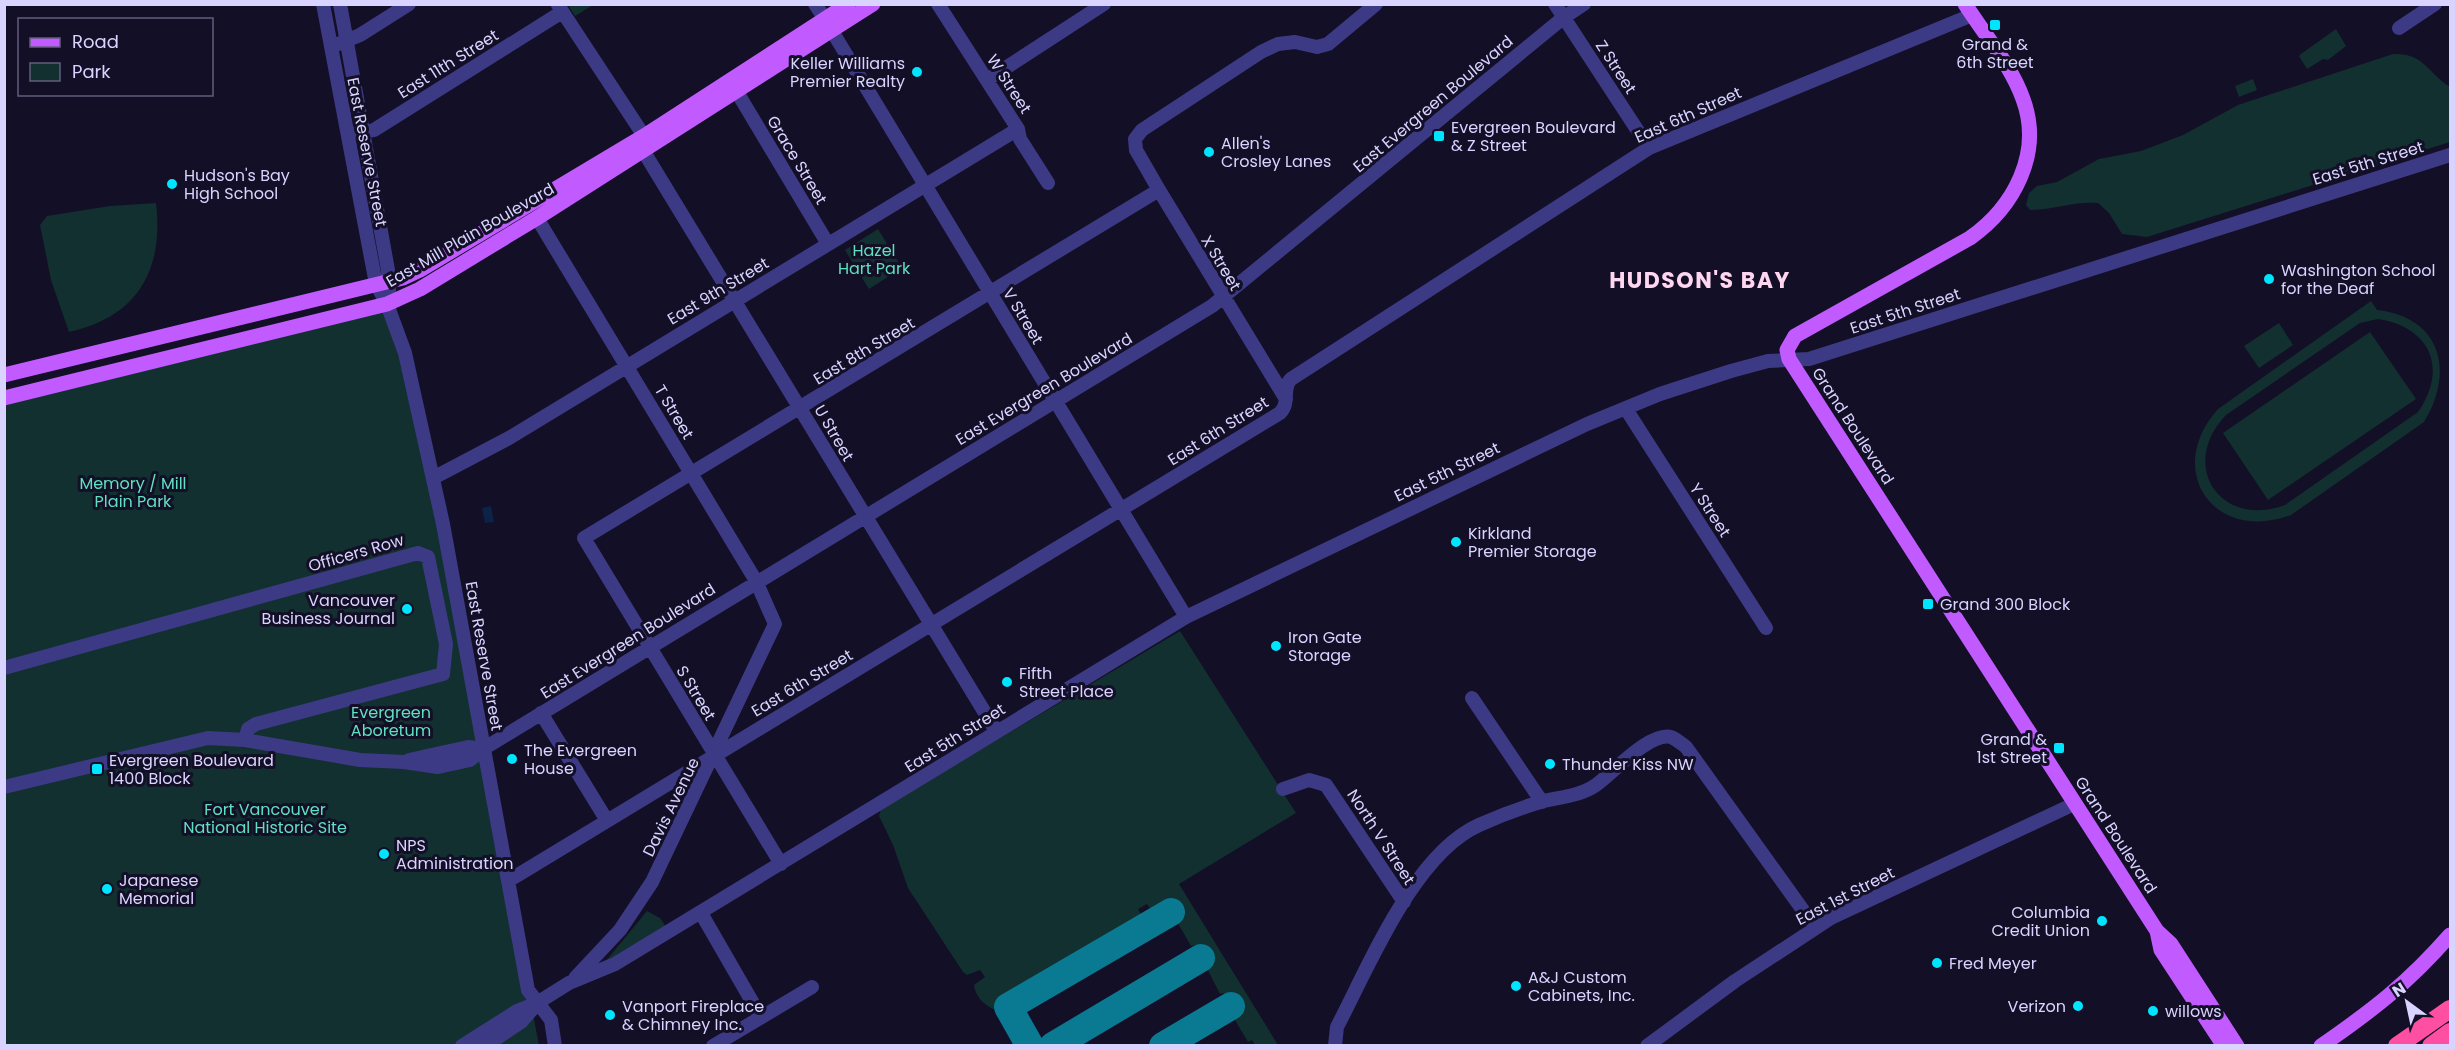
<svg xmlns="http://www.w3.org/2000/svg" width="2455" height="1050" font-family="Poppins,sans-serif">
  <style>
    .green { fill: #12302f; fill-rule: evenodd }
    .water { fill: #0c2248 }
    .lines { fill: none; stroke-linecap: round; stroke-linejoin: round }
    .taxiway { stroke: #0a7a92; stroke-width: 28 }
    .minor { stroke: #3d3a85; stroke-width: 14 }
    .major { stroke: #c25bff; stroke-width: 15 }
    .highway { stroke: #ff4fa3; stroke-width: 18 }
    .poi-dot { fill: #00e5ff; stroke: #130f26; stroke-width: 2 }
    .labels { text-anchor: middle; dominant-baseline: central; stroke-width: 6; stroke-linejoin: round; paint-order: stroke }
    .poi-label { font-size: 16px; fill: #d9d4ff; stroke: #130f26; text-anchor: start }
    .street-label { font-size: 16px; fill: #d9d4ff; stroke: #130f26 }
    .park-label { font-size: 16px; fill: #5fe0c0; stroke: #130f26 }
    .district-label { font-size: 22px; font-weight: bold; letter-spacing: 1.5px; fill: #ffd6f0; stroke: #130f26 }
  </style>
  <rect width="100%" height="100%" fill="#130f26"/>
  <path class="green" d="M568,5H593L575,16Z
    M2336,29L2346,46L2328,60L2323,59L2307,69L2299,56L2301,54Z
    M2393,54C2424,53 2427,72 2450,87V142L2147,237L2122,234L2109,213L2098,203C2074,201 2053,210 2030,210L2026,205L2029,193L2037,186L2057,182L2099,159L2141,151L2183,135L2238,105Z
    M2253,79L2257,90L2239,97L2235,86Z
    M156,203C164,271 137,317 69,332L51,280L40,225L47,216L110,206Z
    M878,229L902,268L869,289L845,250Z
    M2371,301L2377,310C2441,317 2455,371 2424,422L2291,515C2214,544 2163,470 2218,409ZM2378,319C2431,327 2448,369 2418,412L2285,505C2220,529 2178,465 2226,415L2360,323Z
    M380,311L394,321L405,353L539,1045H5L4,398Z
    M2279,323L2293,345L2259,368L2244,346Z
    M2370,332L2416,399L2268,500L2223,433Z
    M1180,631L1296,813L1179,884L1278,1045H1255L1252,1040L1248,1042L1235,1020L1238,1016L1223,993L1220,994L1195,945L1191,946L1169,908L1154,915L1147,904L1138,909L1145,921L999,1007L993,1009C984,1005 975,996 974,985L985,977L980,970L967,975L963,972L908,888L893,845L879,816L881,809Z
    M647,911L660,918L666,927L605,962Z"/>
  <path class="water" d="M491,506L494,522L485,523L482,508Z"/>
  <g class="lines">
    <path class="taxiway" d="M1030,1046L1008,1007L1171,912
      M1053,1046L1201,958
      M1163,1046L1231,1006"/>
    <path class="minor" d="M323,4L376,284L387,304L405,353L443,524L528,990L551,1020L555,1046
      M340,4L388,270L389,290
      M815,4L825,19
      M938,4L1018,129L1020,139L1048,183
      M1555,4L1649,148
      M558,5L644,136
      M2399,28L2435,4
      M832,31L1186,617
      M338,44L360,35L409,4
      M987,80L1104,4
      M737,92L828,244
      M355,134L374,130L562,12
      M644,152L996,731
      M537,218L756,581L775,624L652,882L620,930L575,978
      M1286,399L1159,190L1136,150L1135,139L1142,130L1261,52L1278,44L1295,42L1317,47L1328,44L1376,4
      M1626,409L1766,628
      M433,478L509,438L1018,129
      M4,668L418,553L428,557L446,644L443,674L256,724L248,729L245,740
      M1472,698L1542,802
      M541,713L606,819
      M409,760L468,747L483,749
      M4,787L208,738L245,740L360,760L404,762L438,767L470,760L483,749L1212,306L1563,18L1584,4
      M1283,789L1309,780L1326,785L1404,902
      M781,864L584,538L1159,190
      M508,881L1280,413C1291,402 1281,389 1291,379L1649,148L1972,15
      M701,913L761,1017
      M462,1046L517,1011L537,1003L569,983L615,964L1186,617L1587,424L1660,394L1731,371L1768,361L1809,359L2450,155
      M485,1046L521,1022L536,1005
      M713,1046L812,987
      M1335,1046L1337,1027C1369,966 1414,854 1479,825C1499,816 1523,807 1544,801C1561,797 1580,796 1596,785C1613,773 1649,732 1671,737C1676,739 1682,744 1686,747L1815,927
      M1647,1046L1735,981L1831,918L2074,804"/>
    <path class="major" d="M1965,4C1984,34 2011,65 2023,99C2043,153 2014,207 1970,238L1795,336L1787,350L1789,359L2157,931L2171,944L2237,1046
      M4,375L403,278L420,270L644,136L848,4
      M4,398L387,304L420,289L537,218L873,4
      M2157,931L2161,950L2224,1046
      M2321,1046C2373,1010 2408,983 2450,935"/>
    <path class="highway" d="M2397,1046L2450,1009
      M2431,1046L2450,1032"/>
  </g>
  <g class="poi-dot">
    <rect x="1989" y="19" width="12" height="12" rx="3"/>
    <circle cx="917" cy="72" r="6"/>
    <rect x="1433" y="130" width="12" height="12" rx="3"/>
    <circle cx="1209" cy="152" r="6"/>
    <circle cx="172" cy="184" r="6"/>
    <circle cx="2269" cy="279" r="6"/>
    <circle cx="1456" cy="542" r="6"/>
    <rect x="1922" y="598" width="12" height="12" rx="3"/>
    <circle cx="407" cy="609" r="6"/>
    <circle cx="1276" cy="646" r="6"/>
    <circle cx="1007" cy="682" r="6"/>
    <rect x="2053" y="742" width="12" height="12" rx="3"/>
    <circle cx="512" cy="759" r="6"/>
    <circle cx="1550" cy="764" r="6"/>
    <rect x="91" y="763" width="12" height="12" rx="3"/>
    <circle cx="384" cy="854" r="6"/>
    <circle cx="107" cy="889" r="6"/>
    <circle cx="2102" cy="921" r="6"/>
    <circle cx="1937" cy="963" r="6"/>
    <circle cx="1516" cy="986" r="6"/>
    <circle cx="2078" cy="1006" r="6"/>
    <circle cx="2153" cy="1011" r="6"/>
    <circle cx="610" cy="1015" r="6"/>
  </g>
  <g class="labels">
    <g class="poi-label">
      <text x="1995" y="44" text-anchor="middle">Grand &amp;<tspan x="1995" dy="18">6th Street</tspan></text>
      <text x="905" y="63" text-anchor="end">Keller Williams<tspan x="905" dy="18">Premier Realty</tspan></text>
      <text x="1451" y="127">Evergreen Boulevard<tspan x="1451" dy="18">&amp; Z Street</tspan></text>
      <text x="1221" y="143">Allen's<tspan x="1221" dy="18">Crosley Lanes</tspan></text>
      <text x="184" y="175">Hudson's Bay<tspan x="184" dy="18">High School</tspan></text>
      <text x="2281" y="270">Washington School<tspan x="2281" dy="18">for the Deaf</tspan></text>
      <text x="1468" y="533">Kirkland<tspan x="1468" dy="18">Premier Storage</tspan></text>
      <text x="395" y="600" text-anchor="end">Vancouver<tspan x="395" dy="18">Business Journal</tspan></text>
      <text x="1940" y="604">Grand 300 Block</text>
      <text x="1288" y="637">Iron Gate<tspan x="1288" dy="18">Storage</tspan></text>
      <text x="1019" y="673">Fifth<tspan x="1019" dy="18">Street Place</tspan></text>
      <text x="2047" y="739" text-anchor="end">Grand &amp;<tspan x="2047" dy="18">1st Street</tspan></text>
      <text x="524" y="750">The Evergreen<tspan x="524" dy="18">House</tspan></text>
      <text x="109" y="760">Evergreen Boulevard<tspan x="109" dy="18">1400 Block</tspan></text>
      <text x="1562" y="764">Thunder Kiss NW</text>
      <text x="396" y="845">NPS<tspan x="396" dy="18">Administration</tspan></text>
      <text x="119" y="880">Japanese<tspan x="119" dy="18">Memorial</tspan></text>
      <text x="2090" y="912" text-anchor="end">Columbia<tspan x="2090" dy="18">Credit Union</tspan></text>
      <text x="1949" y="963">Fred Meyer</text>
      <text x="1528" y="977">A&amp;J Custom<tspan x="1528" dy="18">Cabinets, Inc.</tspan></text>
      <text x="622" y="1006">Vanport Fireplace<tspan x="622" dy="18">&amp; Chimney Inc.</tspan></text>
      <text x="2066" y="1006" text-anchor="end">Verizon</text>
      <text x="2165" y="1011">willows</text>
    </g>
    <g class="street-label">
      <text transform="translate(448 64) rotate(-32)">East 11th Street</text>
      <text transform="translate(1616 67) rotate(57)">Z Street</text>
      <text transform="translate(1009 84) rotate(57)">W Street</text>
      <text transform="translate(1433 104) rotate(-40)">East Evergreen Boulevard</text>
      <text transform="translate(1688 115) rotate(-24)">East 6th Street</text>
      <text transform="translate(367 152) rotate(79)">East Reserve Street</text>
      <text transform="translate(797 160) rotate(59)">Grace Street</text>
      <text transform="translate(2368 163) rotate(-17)">East 5th Street</text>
      <text transform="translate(470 235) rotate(-30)">East Mill Plain Boulevard</text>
      <text transform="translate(1221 263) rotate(59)">X Street</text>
      <text transform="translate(718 291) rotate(-31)">East 9th Street</text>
      <text transform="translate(1905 311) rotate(-18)">East 5th Street</text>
      <text transform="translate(1023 316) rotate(59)">V Street</text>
      <text transform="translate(864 351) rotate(-31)">East 8th Street</text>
      <text transform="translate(1044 389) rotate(-31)">East Evergreen Boulevard</text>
      <text transform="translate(674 412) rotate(59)">T Street</text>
      <text transform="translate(1853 426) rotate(57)">Grand Boulevard</text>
      <text transform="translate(1218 431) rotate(-32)">East 6th Street</text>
      <text transform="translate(834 433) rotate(60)">U Street</text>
      <text transform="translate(1447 472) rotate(-26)">East 5th Street</text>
      <text transform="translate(1710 510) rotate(57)">Y Street</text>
      <text transform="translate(356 553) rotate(-16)">Officers Row</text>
      <text transform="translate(628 641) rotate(-32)">East Evergreen Boulevard</text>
      <text transform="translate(484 656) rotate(80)">East Reserve Street</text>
      <text transform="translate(802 683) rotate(-31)">East 6th Street</text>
      <text transform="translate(696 693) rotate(59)">S Street</text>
      <text transform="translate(955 738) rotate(-32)">East 5th Street</text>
      <text transform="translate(671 807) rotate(-64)">Davis Avenue</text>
      <text transform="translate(2116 835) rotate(57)">Grand Boulevard</text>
      <text transform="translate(1381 837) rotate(57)">North V Street</text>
      <text transform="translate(1845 896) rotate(-27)">East 1st Street</text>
    </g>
    <g class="park-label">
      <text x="874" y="250">Hazel<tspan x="874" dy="18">Hart Park</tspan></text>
      <text x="133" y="483">Memory / Mill<tspan x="133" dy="18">Plain Park</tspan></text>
      <text x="391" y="712">Evergreen<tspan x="391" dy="18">Aboretum</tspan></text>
      <text x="265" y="809">Fort Vancouver<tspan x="265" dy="18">National Historic Site</tspan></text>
    </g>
    <g class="district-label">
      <text x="1700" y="280">HUDSON'S BAY</text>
    </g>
  </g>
  <rect width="2455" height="1050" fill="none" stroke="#d9d4ff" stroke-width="12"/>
  <rect x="18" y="18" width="195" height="78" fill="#130f26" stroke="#625e7d" stroke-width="1.5"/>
  <rect x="30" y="38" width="30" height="9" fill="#c25bff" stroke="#625e7d" stroke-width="1.5"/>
  <text x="72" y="48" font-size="18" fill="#d9d4ff">Road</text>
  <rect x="30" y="63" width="30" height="18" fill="#12302f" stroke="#625e7d" stroke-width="1.5"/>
  <text x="72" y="78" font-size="18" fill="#d9d4ff">Park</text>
  <g transform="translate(2407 1002) rotate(327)" stroke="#130f26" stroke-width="4.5" paint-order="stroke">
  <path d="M0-4.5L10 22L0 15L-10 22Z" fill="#d9d4ff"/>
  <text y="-9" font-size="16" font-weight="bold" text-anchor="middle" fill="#d9d4ff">N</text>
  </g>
</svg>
